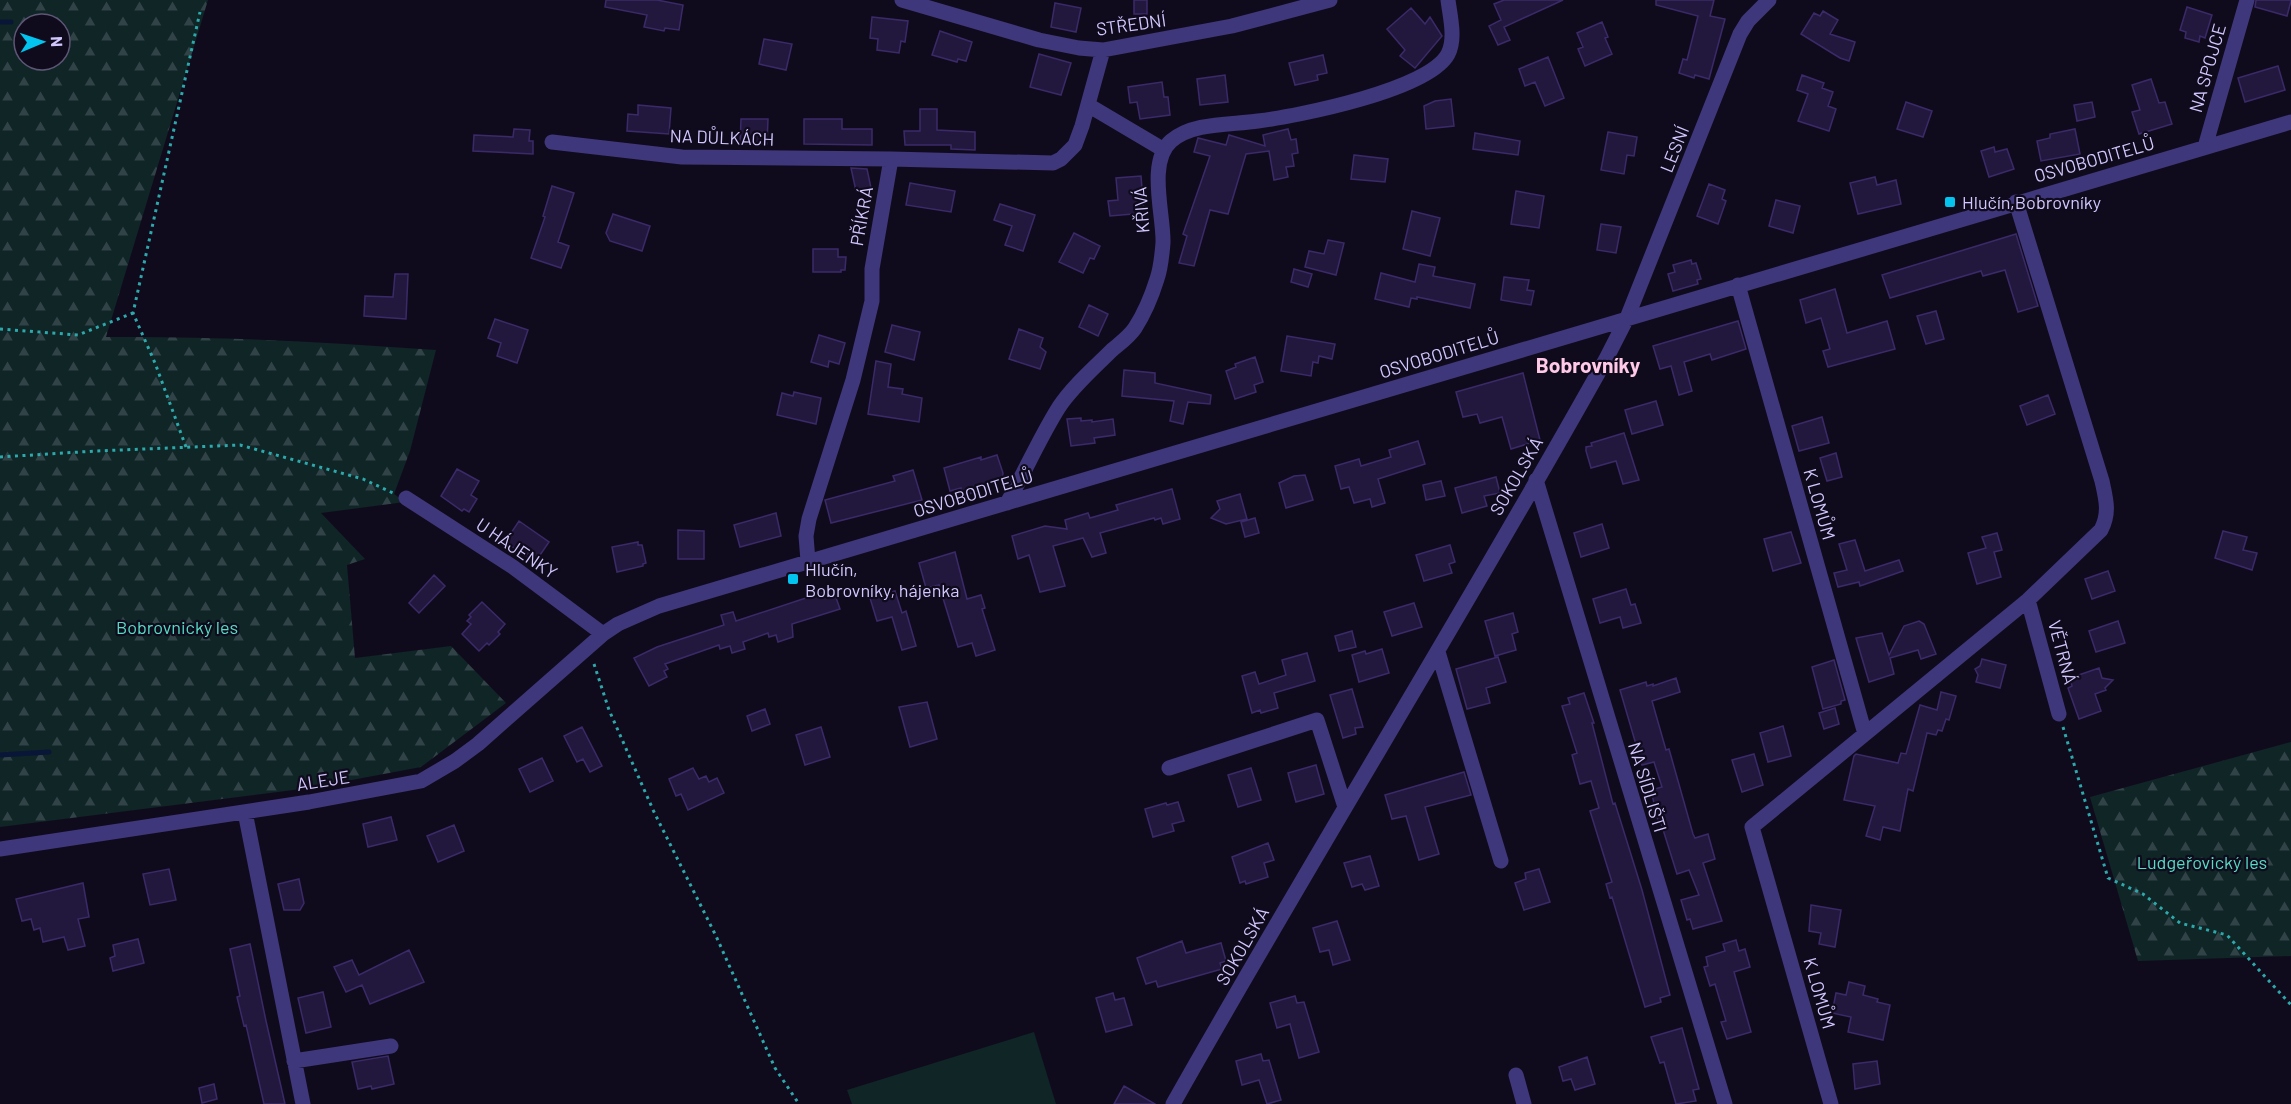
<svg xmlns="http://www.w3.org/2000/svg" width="2291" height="1104" font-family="Barlow,sans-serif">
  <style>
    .forest { fill: url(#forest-firs); fill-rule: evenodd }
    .garden { fill: #0f2526 }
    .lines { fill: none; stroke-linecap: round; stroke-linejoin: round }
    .stream { stroke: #091638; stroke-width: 5 }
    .building { fill: #22183d; stroke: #3b2a69; stroke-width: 1.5 }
    .path { stroke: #2da9ac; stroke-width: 3; stroke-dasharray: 3 4.5; stroke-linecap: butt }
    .minor { stroke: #3f377b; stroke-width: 15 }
    .poi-dot { fill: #02c4ef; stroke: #100b1c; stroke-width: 2 }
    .labels { text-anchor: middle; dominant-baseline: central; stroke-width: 4.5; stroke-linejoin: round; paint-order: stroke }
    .street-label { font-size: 18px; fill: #d2c7ff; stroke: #100b1c }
    .poi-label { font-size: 18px; fill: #d2c7ff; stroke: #100b1c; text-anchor: start }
    .park-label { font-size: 18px; fill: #55ddc6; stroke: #100b1c }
    .quarter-label { font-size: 21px; font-weight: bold; fill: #ffc9e7; stroke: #100b1c }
  </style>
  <defs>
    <pattern id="forest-firs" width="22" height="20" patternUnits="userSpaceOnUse" patternTransform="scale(1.5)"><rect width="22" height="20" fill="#0f2526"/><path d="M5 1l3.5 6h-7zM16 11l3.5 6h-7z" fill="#314347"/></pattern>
  </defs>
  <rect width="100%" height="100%" fill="#100b1c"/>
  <path class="forest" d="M0,0H208L106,337C217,336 326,342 436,350L410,451L394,494L405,502L321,513L365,559L347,565L355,658L451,646L506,703L421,767L309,788L0,827ZM24,24H60V60H24Z
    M2291,742V956L2138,961L2090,797Z"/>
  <path class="garden" d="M1034,1032L1056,1104H852L847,1090Z"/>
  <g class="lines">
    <path class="stream" d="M0,22H11
      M0,755L49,752"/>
  </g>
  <path class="building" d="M606,0H657L683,5L679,30L665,28L664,31L644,27L647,15L605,7Z
    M1134,0H1147V14H1134Z
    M1504,0H1563L1504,27L1510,40L1498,45L1489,26L1501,20L1494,4Z
    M1656,0H1714L1710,16L1725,19L1709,79L1695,75L1694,78L1679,73L1683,59L1687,60L1698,16L1656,5Z
    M2256,0H2291V1L2287,16L2255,7Z
    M1055,3L1081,8L1076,32L1051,27Z
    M2187,7L2212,15L2205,38L2200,36L2199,42L2185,38L2186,32L2180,30Z
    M1411,8L1425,24L1430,17L1442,36L1415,68L1400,56L1405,50L1387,29Z
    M1823,11L1838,20L1830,34L1855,42L1849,61L1840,58L1801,34L1814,13L1820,16Z
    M872,17L908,21L905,42L901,41L899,53L877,50L878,39L870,38Z
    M1602,22L1608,37L1605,38L1612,54L1585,66L1578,49L1583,47L1577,33Z
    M940,31L972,42L966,61L958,59L957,62L932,55Z
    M764,39L792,44L786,70L759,64Z
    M1039,54L1071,63L1061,95L1030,87Z
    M1323,55L1327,73L1317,75L1318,80L1295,85L1289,63Z
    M1548,57L1564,98L1545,106L1535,82L1525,86L1519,69Z
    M2278,66L2285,90L2245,102L2238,78Z
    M1225,75L1228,102L1200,105L1197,79Z
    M1802,75L1824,83L1822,88L1833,92L1828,106L1836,109L1829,131L1798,121L1808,94L1797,90Z
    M2151,79L2159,103L2165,102L2172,124L2139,134L2132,112L2140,110L2132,85Z
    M1162,82L1164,97H1168L1170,115L1140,119L1137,102L1130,103L1128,87Z
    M1451,99L1454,126L1426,129L1424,106L1435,101Z
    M1906,102L1932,111L1923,137L1897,129Z
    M2092,102L2095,117L2077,121L2074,105Z
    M638,105L671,108L669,134L627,131L628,114L638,115Z
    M920,109H937V130L975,132V150L951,149V145H905L904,131H920Z
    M741,119H768L767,144H740Z
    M804,119H842V129H872V145L804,144Z
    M514,129L530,130L529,141H533V154L473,151L474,135L513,137Z
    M1288,129L1291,140L1296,139L1298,153L1292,154L1294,166L1286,167L1288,177L1274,180L1269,151L1246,154L1228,214L1210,210L1194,266L1179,263L1187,236L1183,234L1210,156L1194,152L1198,138L1226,145L1229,135L1265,146L1263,135Z
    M2075,129L2080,154L2041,161L2037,141L2050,138V134Z
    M1608,132L1637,137L1634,156L1627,155L1624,174L1601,170Z
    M1475,133L1520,141L1518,155L1473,149Z
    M1994,147L1995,152L2007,149L2014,169L1989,177L1981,151Z
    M1354,155L1388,159L1385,182L1351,179Z
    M851,168L867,169L871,188L856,191Z
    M1141,176L1144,213L1110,216L1108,201L1118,200L1116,178Z
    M1875,177L1877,185L1896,180L1901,204L1858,214L1850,183Z
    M910,183L955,191L951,212L906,205Z
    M1709,184L1725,190L1722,199L1726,201L1718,224L1697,216Z
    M552,186L574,193L558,242L569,246L561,268L531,258L545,217L543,216Z
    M1516,191L1544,196L1539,228L1511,224Z
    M1776,200L1800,206L1793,233L1769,226Z
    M1000,204L1035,215L1023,251L1005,245L1012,226L994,220Z
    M1412,211L1440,218L1430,256L1403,249Z
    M613,214L650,226L642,251L610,241L606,233Z
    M1601,224L1621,227L1616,253L1597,250Z
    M1074,233L1100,246L1094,259L1090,258L1083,273L1059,262Z
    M2016,234L2038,306L2018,312L2005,270L1983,276L1981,271L1890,298L1882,275Z
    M1328,240L1344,243L1336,275L1305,267L1309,251L1324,254Z
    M813,249H838V257H846L845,270H841V272H813Z
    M1691,260L1692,264L1696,263L1701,279L1697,280L1698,284L1673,291L1668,274L1675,272L1673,265Z
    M1419,264L1435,267L1433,276L1475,284L1470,308L1417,297V299L1411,298L1409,307L1375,299L1381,273L1415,282Z
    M1294,269L1312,274L1308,287L1291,282Z
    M395,274H408L406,319L364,316L365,296L393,297Z
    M1504,277L1529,280L1527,290L1534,291L1531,305L1501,300Z
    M1835,289L1847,333L1887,321L1895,349L1828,367L1823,351L1830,349L1821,318L1806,323L1800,300Z
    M1089,305L1108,314L1098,336L1079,327Z
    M1936,311L1944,339L1926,344L1917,316Z
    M495,319L528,330L517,363L497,356L501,343L488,338Z
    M1738,321L1746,349L1712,360L1710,354L1684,362L1692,391L1679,395L1671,366L1660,369L1653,346Z
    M892,325L920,332L914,360L885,352Z
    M1019,329L1043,338L1040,347L1046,352L1040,369L1009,359Z
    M819,335L845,343L839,364L829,361L828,367L811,362Z
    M1287,336L1335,344L1332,359L1319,356L1318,363L1313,362L1311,376L1281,371Z
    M1255,357L1263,382L1254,385L1256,392L1235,399L1226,371L1236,367L1235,364Z
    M876,361L891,364L888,387L903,389L902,394L922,398L919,422L868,414Z
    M1124,370L1155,373V383L1211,395L1210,404L1188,402L1183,424L1170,421L1174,401L1122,396Z
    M1523,373L1540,440L1511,449L1502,417L1480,423L1477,414L1463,417L1456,392Z
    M794,392L821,398L816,424L777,415L782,393L793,396Z
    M2048,395L2055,414L2027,425L2020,406Z
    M1656,401L1663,425L1632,434L1625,410Z
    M1822,417L1829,443L1799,451L1792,426Z
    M1081,418V421L1092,420V422L1113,419L1115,435L1094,438L1095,443L1071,446L1067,419Z
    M1624,433L1639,480L1623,484L1616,461L1591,468L1586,451V447L1592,446L1591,443Z
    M1418,441L1425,464L1378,479L1385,503L1372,507L1370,499L1354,503L1349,487L1341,489L1335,466L1359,459L1361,466L1391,457L1389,450Z
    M1836,453L1842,477L1827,481L1820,458Z
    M997,455L1003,473L1002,480L977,487L978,491L963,496L961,488L950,491L944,468L981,457V460Z
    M457,469L479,481L471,495L477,499L469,512L464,509L462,511L441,496Z
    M913,470L922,500L831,523L825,500L895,481L893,476Z
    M1305,475L1313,500L1286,508L1279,483L1294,476Z
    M1496,477L1500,493L1484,496L1487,506L1462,513L1455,488Z
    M1441,481L1445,496L1426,500L1423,485Z
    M1172,489L1180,519L1163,524L1161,518L1155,520L1154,518L1100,533L1106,553L1092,557L1083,538L1053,546L1065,586L1040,592L1029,555L1018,559L1012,536L1045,526L1067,529L1065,520L1088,513L1090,518L1118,510L1116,505Z
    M1240,494L1247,519L1226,524L1211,518L1220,509L1217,501Z
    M776,513L781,536L740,547L734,525Z
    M1255,518L1259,533L1245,537L1241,522Z
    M519,521L549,542L538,558L529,552L526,556L505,542Z
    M1602,524L1609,548L1581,557L1574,533Z
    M678,530L704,531V559H678Z
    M2223,531L2247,537L2243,550L2257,553L2252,570L2215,558Z
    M1791,532L1801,563L1773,571L1764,539Z
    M1997,533L2002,550L1994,552L2001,577L1977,584L1968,553L1986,548L1982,537Z
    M1855,540L1865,571L1899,560L1903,571L1860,586L1859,582L1838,587L1834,573L1847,570L1839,544Z
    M638,542V545H642L646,563L643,564V566L617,572L612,547Z
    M1450,545L1455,562L1449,564L1452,573L1424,581L1416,555Z
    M955,552L967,599L981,595L985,608L982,609L995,650L976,656L972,643L958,647L939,585L926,588L919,563Z
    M2108,571L2115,591L2092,599L2085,579Z
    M434,575L445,586L419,613L409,603Z
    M833,589L840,609L792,624L793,637L778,642L776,635L769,637L768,633L743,642L745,649L732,653L730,646L720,649L719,645L665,664L668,669L664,671L667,677L649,686L634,658L657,647L724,625L721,615L733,612L736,621Z
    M1626,589L1631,605L1635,604L1641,623L1623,628L1620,617L1600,623L1593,599Z
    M895,591L902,613L906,611L916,646L902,650L892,617L877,621L870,598Z
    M482,602L505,624L498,632L500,634L489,645L487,643L479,651L462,634L471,624L467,621L471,617L469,615Z
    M1414,603L1422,627L1392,636L1384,612Z
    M1513,613L1518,632L1512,634L1516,650L1495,656L1485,621Z
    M1919,621L1924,624L1936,654L1921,659L1918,650L1890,658L1894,674L1869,682L1856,638L1882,633L1889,655L1904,626Z
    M2118,621L2125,643L2096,652L2089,631Z
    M1352,631L1356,647L1339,651L1335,636Z
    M1382,649L1389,673L1359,682L1352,655L1365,651L1366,654Z
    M1307,653L1315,681L1274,693L1278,708L1261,713L1260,710L1252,713L1242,676L1255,672L1259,684L1286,675L1282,660Z
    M1498,657L1506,682L1486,688L1490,703L1467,709L1456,669Z
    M1982,659L2006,665L2000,688L1976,682L1978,675L1975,669L1980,666Z
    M1834,660L1845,700L1841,701V704L1823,709L1812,667Z
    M2099,668L2102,678L2113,680L2105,688L2106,690L2095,694L2101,711L2079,719L2068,688L2072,686L2070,678Z
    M1676,678L1680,692L1652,701L1666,750L1669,749L1693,834L1695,838L1708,834L1715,859L1703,863L1722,921L1693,929L1690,919L1687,920L1681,900L1699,895L1689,870L1677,874L1660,820L1658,821L1651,790L1662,787L1654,762L1642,765L1620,690L1646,682L1647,686L1653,684V686Z
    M1352,689L1363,727L1355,728L1356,734L1343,738L1330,695Z
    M1941,692L1956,696L1949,720L1946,719L1942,731L1938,730L1936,735L1927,733L1913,791L1908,789L1900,831L1883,827L1880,840L1866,836L1875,806L1844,800L1854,756L1856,754L1898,763L1901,753L1906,754L1920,705L1937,710Z
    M1584,693L1594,723H1592L1613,804L1615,803L1642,890L1670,995L1660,998L1661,1002L1645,1007L1612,897L1610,898L1606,884L1612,882L1590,811L1599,808L1591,781L1580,784L1572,755L1577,753L1562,706L1570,704L1568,698Z
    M927,702L937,739L910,747L899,707Z
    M1835,708L1839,724L1824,729L1819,713Z
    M765,709L770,724L752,731L747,716Z
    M1783,726L1791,756L1768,762L1760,733Z
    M582,727L602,766L590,772L583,759L577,762L564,736Z
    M821,727L830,757L805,765L796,735Z
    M1754,754L1763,785L1742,792L1732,760Z
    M542,758L553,781L530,792L519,769Z
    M1316,765L1324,794L1296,802L1288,773Z
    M693,768L699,779L706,776L709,782L717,778L724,793L688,810L681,794L676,796L669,779Z
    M1251,768L1261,800L1238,807L1228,775Z
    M1464,772L1471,795L1425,807L1439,854L1419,860L1406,816L1392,819L1385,795Z
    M1178,802L1184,821L1172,824L1174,831L1153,837L1145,809L1166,803L1167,805Z
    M391,817L397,840L368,847L363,824Z
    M454,825L464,851L438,862L427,836Z
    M1268,843L1274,860L1264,863L1268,877L1246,884L1245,881L1240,883L1232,857Z
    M1370,856L1379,886L1365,890L1362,884L1352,887L1344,863Z
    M169,869L176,900L150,905L143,874Z
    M1539,869L1550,902L1524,910L1515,883L1526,879L1525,873Z
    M299,879L304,903L300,910H284L278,884Z
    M83,883L89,917L78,919L85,946L68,950L64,937L43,942L40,928L34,930L31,919L22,921L16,899Z
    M1811,905L1841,910L1835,947L1819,944L1821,933L1809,931Z
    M1337,921L1350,960L1333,965L1329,950L1320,952L1313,928Z
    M138,939L144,963L113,971L110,958L115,956L113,945Z
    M1736,940L1739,951L1745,949L1750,967L1734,972L1751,1032L1727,1039L1721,1022L1726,1021L1715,984L1710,986L1704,967L1708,966L1706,957L1725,951L1723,944Z
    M1182,941L1186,953L1221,943L1226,961L1220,963L1222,969L1158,987L1156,981L1146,984L1137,958Z
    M250,944L266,1021L285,1104H264L246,1025L244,1026L237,997L240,996L230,949Z
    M409,950L424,982L370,1004L362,985L346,992L334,967L352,960L359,975Z
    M1849,982L1865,986L1863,995L1878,999L1877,1002L1890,1005L1883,1040L1848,1032L1851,1017L1832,1013L1836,993L1846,995Z
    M323,992L331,1027L306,1033L298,998Z
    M1113,993L1115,1000L1124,998L1132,1025L1106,1032L1096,998Z
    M1295,996L1297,1003L1304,1002L1319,1052L1299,1058L1290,1024L1277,1028L1270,1003Z
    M1682,1028L1699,1089L1693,1090L1696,1101L1676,1104L1664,1062L1660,1063L1651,1037Z
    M1261,1054L1263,1061L1269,1060L1281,1100L1267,1104L1259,1080L1242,1085L1236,1061Z
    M388,1056L394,1084L372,1089L371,1086L358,1089L352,1062Z
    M1587,1057L1595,1084L1575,1090L1571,1079L1563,1081L1559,1067Z
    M1877,1061L1880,1084L1855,1089L1853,1064Z
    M214,1084L217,1099L202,1103L199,1088Z
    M1124,1086L1155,1104H1114Z"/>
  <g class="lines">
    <path class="path" d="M0,329L78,335L133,313
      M186,447L155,363L133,313L200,12
      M0,457L96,451L240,445L363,479L393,493
      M594,664L609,710L654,812L716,936L775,1068L799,1104
      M2063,727L2108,878L2143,894L2180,923L2227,935L2291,1005"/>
    <path class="minor" d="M902,0L1039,40L1079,48L1103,50L1232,26L1330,0
      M1088,105L1164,150
      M552,142L682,157L891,159
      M2205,147L2247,0
      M1738,285L1865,734L1752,827L1831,1104
      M1536,480L1725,1104
      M406,498L513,567L603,634
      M1007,503C1025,472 1040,437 1059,407C1073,386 1094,368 1112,350C1119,344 1129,337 1135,328C1144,314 1152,295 1157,279C1161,268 1162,254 1163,243C1164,216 1147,162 1171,141C1193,122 1231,125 1258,121C1298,116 1429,90 1448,54C1456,39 1450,16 1448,0
      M808,561L806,536L809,519L853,380L872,301V269L891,159L1053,163L1061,159L1075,145L1082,126L1103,50
      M2028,600L2059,714
      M1438,652L1501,861
      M1865,734L2028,600L2101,530C2110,513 2106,499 2102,481L2016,202
      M1169,768L1317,720L1345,807
      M245,812L303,1104
      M0,849L309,802L421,781L455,761L478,744L603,634L618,624L659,606L2291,122
      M294,1061L391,1046
      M1516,1075L1524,1104
      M1173,1104C1314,854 1466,610 1606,359L1627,318L1740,34L1748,21L1769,0"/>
  </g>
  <g class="poi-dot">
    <rect x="1944" y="196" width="12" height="12" rx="3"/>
    <rect x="787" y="573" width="12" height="12" rx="3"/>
  </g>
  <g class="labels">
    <g class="street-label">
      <text transform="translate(1131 24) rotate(-8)">STŘEDNÍ</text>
      <text transform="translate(2207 68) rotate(-74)">NA SPOJCE</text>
      <text transform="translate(722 137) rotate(2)">NA DŮLKÁCH</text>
      <text transform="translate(1674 149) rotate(-68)">LESNÍ</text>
      <text transform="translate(2094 159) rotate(-16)">OSVOBODITELŮ</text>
      <text transform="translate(1141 210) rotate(-94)">KŘIVÁ</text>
      <text transform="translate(861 216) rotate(-80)">PŘÍKRÁ</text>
      <text transform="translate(1439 354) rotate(-17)">OSVOBODITELŮ</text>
      <text transform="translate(1516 476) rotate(-60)">SOKOLSKÁ</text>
      <text transform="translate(973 493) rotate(-17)">OSVOBODITELŮ</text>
      <text transform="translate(1820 504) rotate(74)">K LOMŮM</text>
      <text transform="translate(517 548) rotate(34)">U HÁJENKY</text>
      <text transform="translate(2063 652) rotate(75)">VĚTRNÁ</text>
      <text transform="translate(323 780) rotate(-9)">ALEJE</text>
      <text transform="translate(1648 787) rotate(73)">NA SÍDLIŠTI</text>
      <text transform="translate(1242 946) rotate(-60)">SOKOLSKÁ</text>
      <text transform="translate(1820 993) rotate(74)">K LOMŮM</text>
    </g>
    <g class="poi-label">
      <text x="1962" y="202">Hlučín,Bobrovníky</text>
      <text x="805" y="569">Hlučín,<tspan x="805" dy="21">Bobrovníky, hájenka</tspan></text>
    </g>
    <g class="park-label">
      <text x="177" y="627">Bobrovnický les</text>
      <text x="2202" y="862">Ludgeřovický les</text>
    </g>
    <g class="quarter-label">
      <text x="1588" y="364">Bobrovníky</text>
    </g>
  </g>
  <g transform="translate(42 42) rotate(88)"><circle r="28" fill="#100b1c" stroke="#5e5677" stroke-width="1.5"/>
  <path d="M0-4.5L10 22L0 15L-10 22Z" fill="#02c4ef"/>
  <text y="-9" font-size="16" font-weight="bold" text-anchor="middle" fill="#d2c7ff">N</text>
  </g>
</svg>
